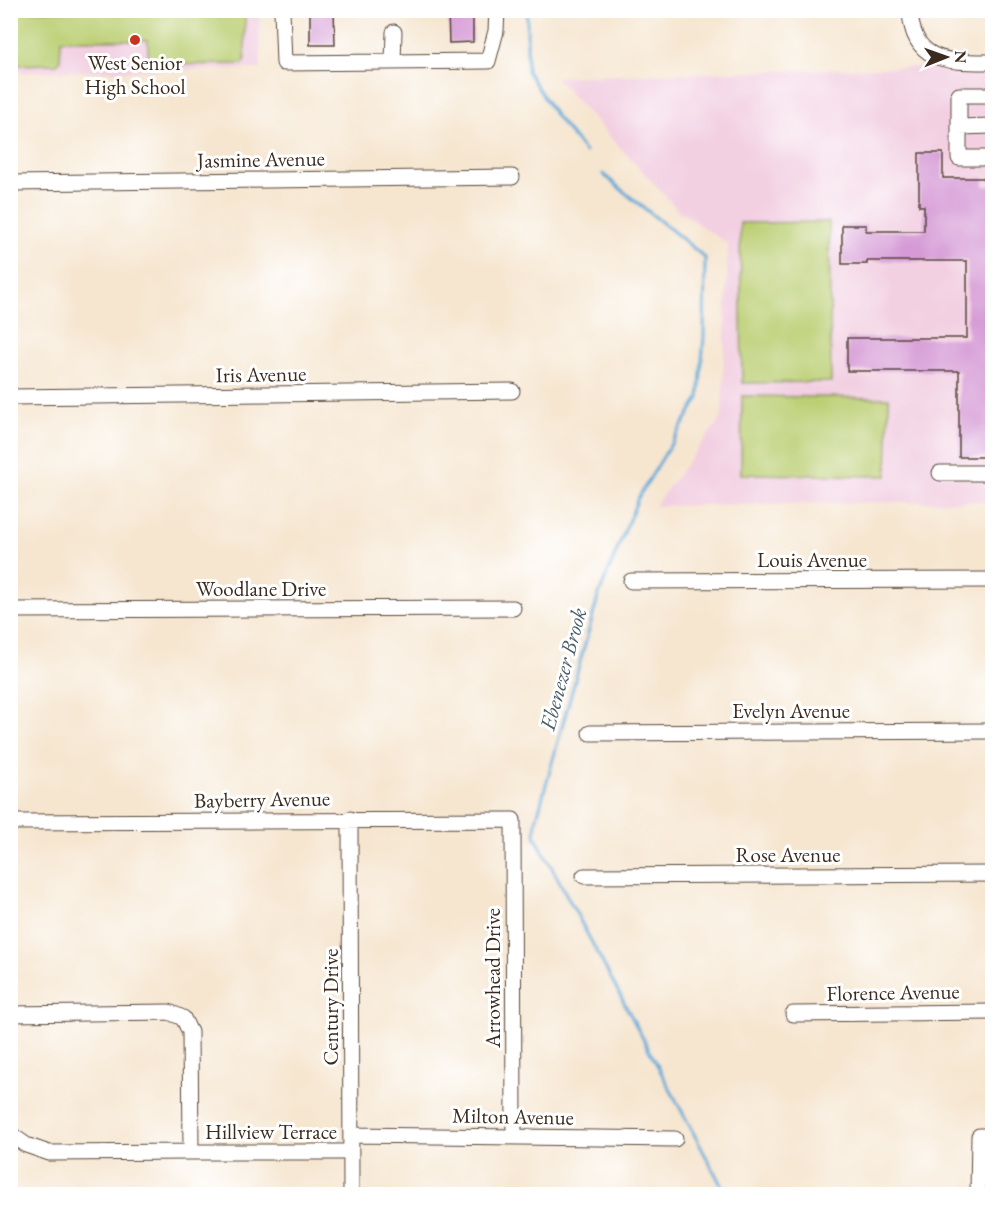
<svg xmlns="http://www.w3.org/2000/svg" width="1003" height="1205" font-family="'EB Garamond',serif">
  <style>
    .built { fill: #f2cfe1 }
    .green { fill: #bbcf73; stroke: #7b7c48; stroke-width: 1.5 }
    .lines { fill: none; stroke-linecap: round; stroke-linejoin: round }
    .stream { stroke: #60a8d7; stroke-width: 3 }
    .building { fill: #d69bd6 }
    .minor-casing { stroke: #574639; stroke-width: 17 }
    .minor { stroke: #fff; stroke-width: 15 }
    .poi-dot { fill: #c8321e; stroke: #fff; stroke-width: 2 }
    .labels { text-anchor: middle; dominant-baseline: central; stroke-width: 6; stroke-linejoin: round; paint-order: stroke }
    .poi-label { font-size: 21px; fill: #3b2a1e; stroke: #fff }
    .street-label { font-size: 21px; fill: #3b2a1e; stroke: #fff }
    .water-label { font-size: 22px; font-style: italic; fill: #4a5c68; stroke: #fff }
  </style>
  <rect width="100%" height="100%" fill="#fff"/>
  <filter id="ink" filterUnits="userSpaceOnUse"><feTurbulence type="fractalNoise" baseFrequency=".0167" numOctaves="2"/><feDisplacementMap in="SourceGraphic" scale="12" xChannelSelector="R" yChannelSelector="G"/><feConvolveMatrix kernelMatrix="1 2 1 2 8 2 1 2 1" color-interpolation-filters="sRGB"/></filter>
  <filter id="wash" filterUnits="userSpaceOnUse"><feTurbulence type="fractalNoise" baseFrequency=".008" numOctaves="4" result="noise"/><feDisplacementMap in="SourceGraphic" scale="24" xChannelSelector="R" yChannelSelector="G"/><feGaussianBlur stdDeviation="1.35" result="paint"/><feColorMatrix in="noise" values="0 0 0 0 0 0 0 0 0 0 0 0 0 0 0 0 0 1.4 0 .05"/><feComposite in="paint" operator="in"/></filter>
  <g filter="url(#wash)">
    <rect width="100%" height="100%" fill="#f6e6d0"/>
    <path class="built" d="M10,11H259L261,69L11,72Z
      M992,65V501L654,506L722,417L728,244L679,211L555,77Z"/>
    <path class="green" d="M10,11H245V61L243,64L151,65L148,61V40H61L60,61L57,64L11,65Z
      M829,222L831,382L742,383L740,223Z
      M742,396L889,398L887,476L741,474Z"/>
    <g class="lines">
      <path class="stream" d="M527,10V71L555,115L585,152
        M603,174C636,203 672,229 705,258L704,336L699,398L638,498L598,597L536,821L535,836L726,1194"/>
    </g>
    <g id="blocks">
      <path class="building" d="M310,10H334L335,45H310Z
        M448,10H473V42L449,43Z
        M919,153H943V178H984V186H993V457H959V371H847V338H967V261H867V264H842V225H866V231H924V206H919Z"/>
    </g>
  </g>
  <g filter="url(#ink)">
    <use href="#blocks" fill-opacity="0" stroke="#574639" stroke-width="1.5"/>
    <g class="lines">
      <g class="minor-casing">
        <path id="minor" d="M282,10L284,63L488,61L496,31L497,10
          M910,10C912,64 950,62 992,62
          M393,62L394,32
          M992,95H959V158H992
          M959,127L992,126
          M10,183L512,177
          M10,397L512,391
          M940,473H992
          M631,581L992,580
          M10,610L513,608
          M590,733L992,731
          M350,819L351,1194
          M10,822L513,820L514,1137
          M584,876L992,874
          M10,1014L169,1012L183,1018L190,1032L191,1152L49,1153L26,1145L10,1134
          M793,1014L992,1012
          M351,1135L675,1139
          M191,1152H351
          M978,1194L979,1136H992"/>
      </g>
      <use href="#minor" class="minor"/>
    </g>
  </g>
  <circle class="poi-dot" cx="135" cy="40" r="6"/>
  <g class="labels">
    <g class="poi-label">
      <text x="135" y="62">West Senior<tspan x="135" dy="24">High School</tspan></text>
    </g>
    <g class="street-label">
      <text transform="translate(261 159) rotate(-1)">Jasmine Avenue</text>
      <text transform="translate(261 374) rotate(-1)">Iris Avenue</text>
      <text x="812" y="559">Louis Avenue</text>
      <text x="261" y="588">Woodlane Drive</text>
      <text x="791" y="710">Evelyn Avenue</text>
      <text transform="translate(262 799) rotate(-1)">Bayberry Avenue</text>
      <text x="788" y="854">Rose Avenue</text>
      <text transform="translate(492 978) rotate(-90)">Arrowhead Drive</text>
      <text transform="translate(893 992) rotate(-1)">Florence Avenue</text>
      <text transform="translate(330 1007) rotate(-90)">Century Drive</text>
      <text transform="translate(513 1116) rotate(1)">Milton Avenue</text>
      <text x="271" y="1131">Hillview Terrace</text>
    </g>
    <g class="water-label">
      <text transform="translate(563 669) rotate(-75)">Ebenezer Brook</text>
    </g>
  </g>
  <rect width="1003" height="1205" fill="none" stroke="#fff" stroke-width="36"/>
  <g transform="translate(946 57) rotate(89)" stroke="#ffffff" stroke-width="4.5" paint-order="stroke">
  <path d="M0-4.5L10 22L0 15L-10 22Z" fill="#3b2a1e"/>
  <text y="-9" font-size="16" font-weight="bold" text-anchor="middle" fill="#3b2a1e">N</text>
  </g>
</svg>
